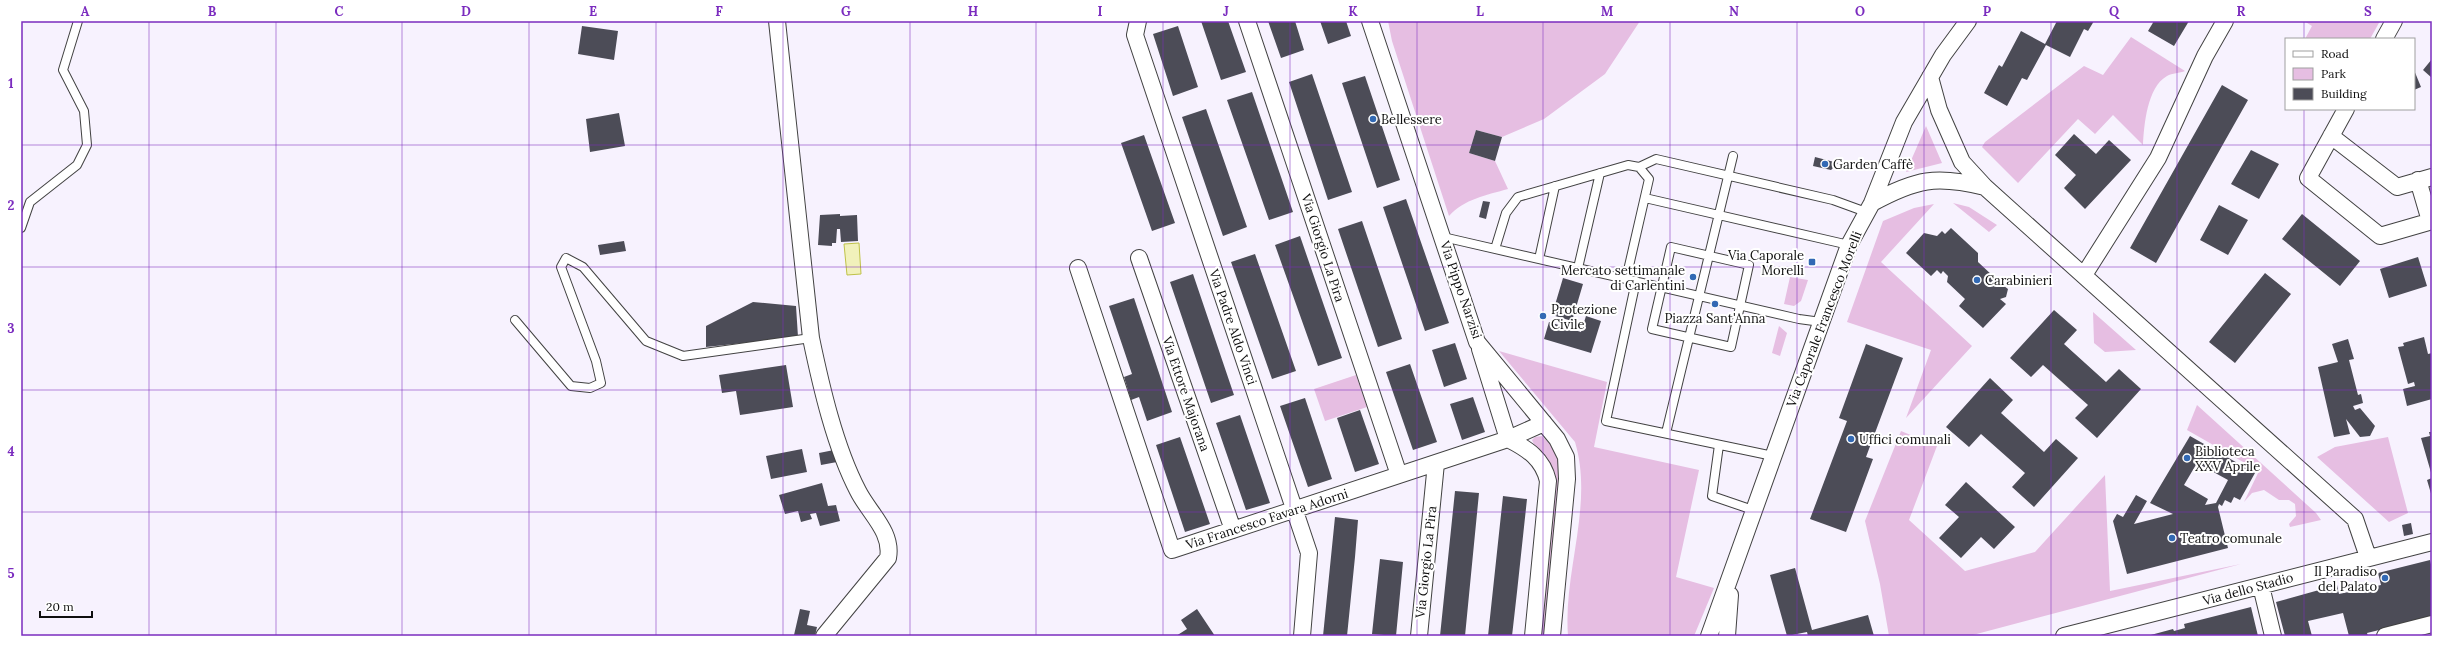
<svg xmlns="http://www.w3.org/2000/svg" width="2453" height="657" font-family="Lora,serif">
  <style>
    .green { fill: #e6bee2 }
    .water { fill: #f1f1bb; stroke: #bfc248 }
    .building { fill: #4c4c57; fill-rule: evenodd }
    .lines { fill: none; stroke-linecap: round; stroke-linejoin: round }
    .lane-casing { stroke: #424242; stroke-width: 10 }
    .street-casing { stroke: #424242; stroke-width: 18 }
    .lane { stroke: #fff; stroke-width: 8 }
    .street { stroke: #fff; stroke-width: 16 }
    .grid { fill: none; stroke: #7b2cbf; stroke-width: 1; stroke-opacity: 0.55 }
    .poi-dot { fill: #3269b4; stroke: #fff; stroke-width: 1.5 }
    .labels { text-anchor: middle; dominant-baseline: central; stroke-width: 4; stroke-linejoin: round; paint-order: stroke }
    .poi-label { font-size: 13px; fill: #0f0f0f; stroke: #fff; text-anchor: start }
    .street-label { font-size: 13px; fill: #0f0f0f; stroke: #fff }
    .neatline { fill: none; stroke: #7b2cbf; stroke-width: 1.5 }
    .grid-label { font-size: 13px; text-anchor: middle; font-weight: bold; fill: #7b2cbf }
  </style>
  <rect width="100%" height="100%" fill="#f7f2fe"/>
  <path class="green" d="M1388,21H1640L1605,74L1544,119L1502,137L1476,130L1469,153L1495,161L1508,189C1487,195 1464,199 1449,216L1392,41Z
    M2304,21H2380L2370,39H2305L2312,26Z
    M2131,37L2185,71C2180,73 2172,73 2167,76C2147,87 2144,126 2143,145L2113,115L2095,134L2078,119L2018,183L1982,147L1985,142L2084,66L2103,75Z
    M1926,126L1942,163L1906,172Z
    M1953,203L1969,207L1997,225L1989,232Z
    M1934,204L1881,262L1972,346L1906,418L1931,350L1847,322L1883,221L1914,208Z
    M1790,277L1808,280L1801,301L1794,306L1784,304Z
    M2093,312L2136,350L2105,352L2094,343Z
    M1779,326L1787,333L1780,356L1772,353Z
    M1499,351L1607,382L1594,447L1699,470L1676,577L1714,588L1694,636H1568C1563,571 1594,505 1575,442Z
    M1356,375L1367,407L1325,421L1314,389Z
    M2197,405L2316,513L2321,520L2290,527L2289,524L2296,516L2295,504L2289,500H2279L2264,490L2252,493L2244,502L2259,471L2187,430Z
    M1901,431L1937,446L1909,520L1965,571L2035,552L2105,475L2110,591L2241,564L1969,636H1889L1880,584L1865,521Z
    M1542,436L1553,447L1560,466L1544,636H1539L1550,467C1546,456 1536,451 1532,440L1535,437Z
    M2388,437L2408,513L2389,522L2317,457L2335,447Z"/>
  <path class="water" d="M859,243L861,274L847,275L844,244Z"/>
  <path class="building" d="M1201,21H1228L1246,72L1221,80Z
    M1268,21H1295L1304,50L1281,58Z
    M1320,21H1346L1351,36L1328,44Z
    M2057,21H2094L2088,31L2084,29L2070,57L2046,45L2027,80L2022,78L2007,106L1984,93L1999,65L2002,67L2021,31L2045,44Z
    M2154,21H2189L2174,46L2148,31Z
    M582,26L618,31L614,60L578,54Z
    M1178,26L1198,87L1173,96L1153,34Z
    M2432,59V78L2423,70Z
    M2414,70L2421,87L2414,90Z
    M1312,74L1352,192L1328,200L1289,82Z
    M1365,76L1400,180L1377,188L1342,83Z
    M2222,85L2248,100L2156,263L2130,248Z
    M1252,92L1293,212L1269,220L1227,100Z
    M1206,109L1247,227L1223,236L1182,117Z
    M619,113L625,146L590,152L586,119Z
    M1476,130L1502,137L1495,161L1469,153Z
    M2074,134L2096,154L2109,140L2131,160L2085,209L2064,188L2076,175L2055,155Z
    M1144,135L1175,223L1152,231L1121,143Z
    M2251,150L2279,164L2259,199L2231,184Z
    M1815,157L1838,163L1831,170L1813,166Z
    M1406,199L1449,323L1425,331L1383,207Z
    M1483,201L1490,202L1486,219L1479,217Z
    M2219,205L2248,220L2228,255L2200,240Z
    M840,214V216L857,215L858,241L841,242L840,229H837L836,243H832V246L818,245L820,215Z
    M2302,214L2360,261L2340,286L2282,239Z
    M1362,221L1402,339L1378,347L1338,229Z
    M1951,228L1978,253V262L1993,276L1992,277L2008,289L2006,297L2000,299L2006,304L1983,328L1959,306L1965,299L1947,282L1948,276L1943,271L1941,274L1937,270L1931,276L1906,253L1924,233L1937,236L1942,231L1945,234Z
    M1300,236L1342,358L1318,366L1275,245Z
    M624,241L626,251L600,255L598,245Z
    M1255,254L1296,371L1272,379L1231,262Z
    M2418,257L2427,286L2389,298L2380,269Z
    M2265,273L2291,294L2235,363L2209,342Z
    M1193,274L1234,395L1211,403L1170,282Z
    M1563,278L1583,284L1572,321L1552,315Z
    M1134,298L1172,412L1147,421L1139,397L1131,400L1124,377L1132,374L1109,306Z
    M753,302L796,306L798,337L706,347V326Z
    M2054,310L2077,330L2064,344L2106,382L2119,369L2141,389L2097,438L2075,418L2088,405L2043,365L2031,377L2010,358Z
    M1586,316L1601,321L1591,353L1544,339L1549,322L1581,332Z
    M2424,337L2428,354L2432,353V399L2407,406L2403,389L2415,386L2414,382L2408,384L2398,347L2404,346L2403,343Z
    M2348,339L2354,359L2349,360L2358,395L2361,394L2363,403L2353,406L2355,410L2360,408L2375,426L2370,436L2360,437L2346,419L2350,434L2334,437L2318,367L2338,362L2332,344Z
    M1455,343L1467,379L1444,387L1432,350Z
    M1866,344L1903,358L1866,457L1873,459L1846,532L1810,519L1847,421L1839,418Z
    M1410,364L1437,442L1413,450L1386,372Z
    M786,365L793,407L740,415L736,391L722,393L719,375Z
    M1990,378L2013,400L2001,413L2044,452L2056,439L2078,458L2034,507L2012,487L2025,473L1981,434L1969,447L1946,427Z
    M1473,397L1485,432L1462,440L1450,404Z
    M1305,398L1332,479L1308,487L1280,406Z
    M1360,410L1379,464L1355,472L1337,418Z
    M1240,415L1270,503L1246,510L1216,423Z
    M2429,432H2432V476L2421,438L2430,436Z
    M2190,436L2255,473L2240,500L2234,497L2231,503L2225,500L2222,506L2219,504L2218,507L2228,548L2127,574L2113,521L2117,514L2123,517L2136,495L2147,501L2134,524L2173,514L2150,503ZM2197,463L2228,480L2216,503L2205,505L2208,499L2184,485Z
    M1180,437L1210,524L1185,532L1156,445Z
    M802,449L807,472L771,479L766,456Z
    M834,450L837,462L821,465L819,453Z
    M2432,478V497L2427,480Z
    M1966,482L2015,527L1994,549L1981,537L1961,558L1939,538L1959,517L1945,505Z
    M822,483L828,506L836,505L840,521L820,526L816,513L810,514L812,519L801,522L798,511L785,514L779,495Z
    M1455,491L1479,493L1469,595L1465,636H1440Z
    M1503,496L1527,499L1517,592L1512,636H1488Z
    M1335,517L1358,520L1355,557L1347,636H1323Z
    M2411,523L2413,534L2404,536L2402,525Z
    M1380,559L1403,562L1396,636L1372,634Z
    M2430,560L2432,569V617L2367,633L2368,636H2349L2343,613L2308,621L2312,636H2285L2276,602L2337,585L2339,594L2381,585L2378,573Z
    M1795,568L1812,630L1868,615L1874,636H1808L1807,632L1787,636L1770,575Z
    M2251,607L2258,636H2147L2173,629L2174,631L2185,628L2184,624Z
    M800,609L810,611L807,625L817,627L815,636L794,635Z
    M1197,609L1215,636H1176L1187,629L1181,620Z"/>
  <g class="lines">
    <g class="lane-casing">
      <path id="lane" d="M1639,167L1656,159L1833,200L1866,212
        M1645,198L1849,245
        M21,228L30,202L77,165L87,145L84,111L63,70L78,21
        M1443,237L1799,319L1821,322
        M1671,247L1749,265L1731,347L1652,329Z
        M1495,249L1506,213L1518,197L1628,165L1639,167L1649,179L1626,279
        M1539,259L1555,186
        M1578,268L1600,173
        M1636,281L1606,421L1773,456
        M515,320L571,386L590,388L601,383L596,361L561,267L566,258L583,267L646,341L683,356L811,338
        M1666,433L1733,156
        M1719,445L1712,496L1753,510"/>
    </g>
    <g class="street-casing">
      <path id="street" d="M777,21L811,338C821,386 835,447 858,491C869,513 893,532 888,558L824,636
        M1138,21L1135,35L1309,553L1302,636
        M1247,21L1399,475
        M1370,21L1477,342L1557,439L1566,457L1567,479L1552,636
        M2384,39L2394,21
        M1930,77L1939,110L1962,162L1985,187L2355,519L2368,557
        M2346,109L2308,178L2380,236L2432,221
        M2331,136L2397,187L2432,177
        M2418,180L2430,221
        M1872,203C1916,179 1936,175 1985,187
        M1139,258L1233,530
        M1078,268L1172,550L1508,439L1544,423
        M2084,275L2158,158L2205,56L2225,21
        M1480,349L1508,439C1528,449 1543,459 1548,481L1533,636
        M2261,586L2273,636
        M1419,636L1436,463
        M1709,636L1849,245L1872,203L1904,122L1943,55L1968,21
        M1727,636L1730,595
        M2064,636L2432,542
        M2385,636L2432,624"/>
    </g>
    <use href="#lane" class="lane"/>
    <use href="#street" class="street"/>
  </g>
  <path class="grid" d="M149,21V636M276,21V636M402,21V636M529,21V636M656,21V636M783,21V636M910,21V636M1036,21V636M1163,21V636M1290,21V636M1417,21V636M1543,21V636M1670,21V636M1797,21V636M1924,21V636M2051,21V636M2177,21V636M2304,21V39M2304,109V636M21,145H2432M21,267H2432M21,390H2432M21,512H2432"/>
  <g class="poi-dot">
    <circle cx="1373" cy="119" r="4"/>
    <circle cx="1825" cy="164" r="4"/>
    <rect x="1808" y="258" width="8" height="8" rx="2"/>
    <circle cx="1693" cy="277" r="4"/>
    <circle cx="1977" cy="280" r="4"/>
    <circle cx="1715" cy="304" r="4"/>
    <circle cx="1543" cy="316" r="4"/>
    <circle cx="1851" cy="439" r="4"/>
    <circle cx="2187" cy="458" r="4"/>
    <circle cx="2172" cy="538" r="4"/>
    <circle cx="2385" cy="578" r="4"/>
  </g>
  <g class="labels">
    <g class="poi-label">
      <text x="1381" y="119">Bellessere</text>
      <text x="1833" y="164">Garden Caffè</text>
      <text x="1804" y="255" text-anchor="end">Via Caporale<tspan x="1804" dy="15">Morelli</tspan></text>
      <text x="1685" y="270" text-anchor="end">Mercato settimanale<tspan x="1685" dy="15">di Carlentini</tspan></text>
      <text x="1985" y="280">Carabinieri</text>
      <text x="1551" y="309">Protezione<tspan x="1551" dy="15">Civile</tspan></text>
      <text x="1715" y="318" text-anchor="middle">Piazza Sant'Anna</text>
      <text x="1859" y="439">Uffici comunali</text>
      <text x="2195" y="451">Biblioteca<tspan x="2195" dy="15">XXV Aprile</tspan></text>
      <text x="2180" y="538">Teatro comunale</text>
      <text x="2377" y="571" text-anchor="end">Il Paradiso<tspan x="2377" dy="15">del Palato</tspan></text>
    </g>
    <g class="street-label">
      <text transform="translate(1323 248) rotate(72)">Via Giorgio La Pira</text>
      <text transform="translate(1461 290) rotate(71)">Via Pippo Narzisi</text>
      <text transform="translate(1824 319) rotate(-69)">Via Caporale Francesco Morelli</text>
      <text transform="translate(1233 327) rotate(71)">Via Padre Aldo Vinci</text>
      <text transform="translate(1186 394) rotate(71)">Via Ettore Majorana</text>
      <text transform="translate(1267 519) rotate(-18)">Via Francesco Favara Adorni</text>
      <text transform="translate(1426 562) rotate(-84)">Via Giorgio La Pira</text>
      <text transform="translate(2248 589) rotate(-15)">Via dello Stadio</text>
    </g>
  </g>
  <rect width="2453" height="657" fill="none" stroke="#ffffff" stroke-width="44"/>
  <rect x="2285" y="38" width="130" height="72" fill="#ffffff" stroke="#9f9f9f"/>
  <rect x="2293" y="51" width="20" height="6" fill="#ffffff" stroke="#9f9f9f"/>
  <text x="2321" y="58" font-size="12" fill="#0f0f0f">Road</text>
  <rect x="2293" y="68" width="20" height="12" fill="#e6bee2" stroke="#9f9f9f"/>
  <text x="2321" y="78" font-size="12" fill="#0f0f0f">Park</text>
  <rect x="2293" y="88" width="20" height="12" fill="#4c4c57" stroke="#9f9f9f"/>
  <text x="2321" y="98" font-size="12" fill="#0f0f0f">Building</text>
  <path d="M40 611v6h52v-6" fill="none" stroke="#0f0f0f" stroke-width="2"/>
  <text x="46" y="611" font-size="12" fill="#0f0f0f" stroke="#ffffff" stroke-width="3" paint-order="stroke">20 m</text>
  <rect x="22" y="22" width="2409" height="613" class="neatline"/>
  <g class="grid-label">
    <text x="85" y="16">A</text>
    <text x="212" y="16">B</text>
    <text x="339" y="16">C</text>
    <text x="466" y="16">D</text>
    <text x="593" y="16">E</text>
    <text x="719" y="16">F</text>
    <text x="846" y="16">G</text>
    <text x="973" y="16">H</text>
    <text x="1100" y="16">I</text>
    <text x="1226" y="16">J</text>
    <text x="1353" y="16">K</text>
    <text x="1480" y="16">L</text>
    <text x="1607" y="16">M</text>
    <text x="1734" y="16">N</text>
    <text x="1860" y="16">O</text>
    <text x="1987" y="16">P</text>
    <text x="2114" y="16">Q</text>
    <text x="2241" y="16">R</text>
    <text x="2368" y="16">S</text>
    <text x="11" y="88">1</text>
    <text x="11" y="210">2</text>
    <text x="11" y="333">3</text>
    <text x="11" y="456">4</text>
    <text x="11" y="578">5</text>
  </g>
</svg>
